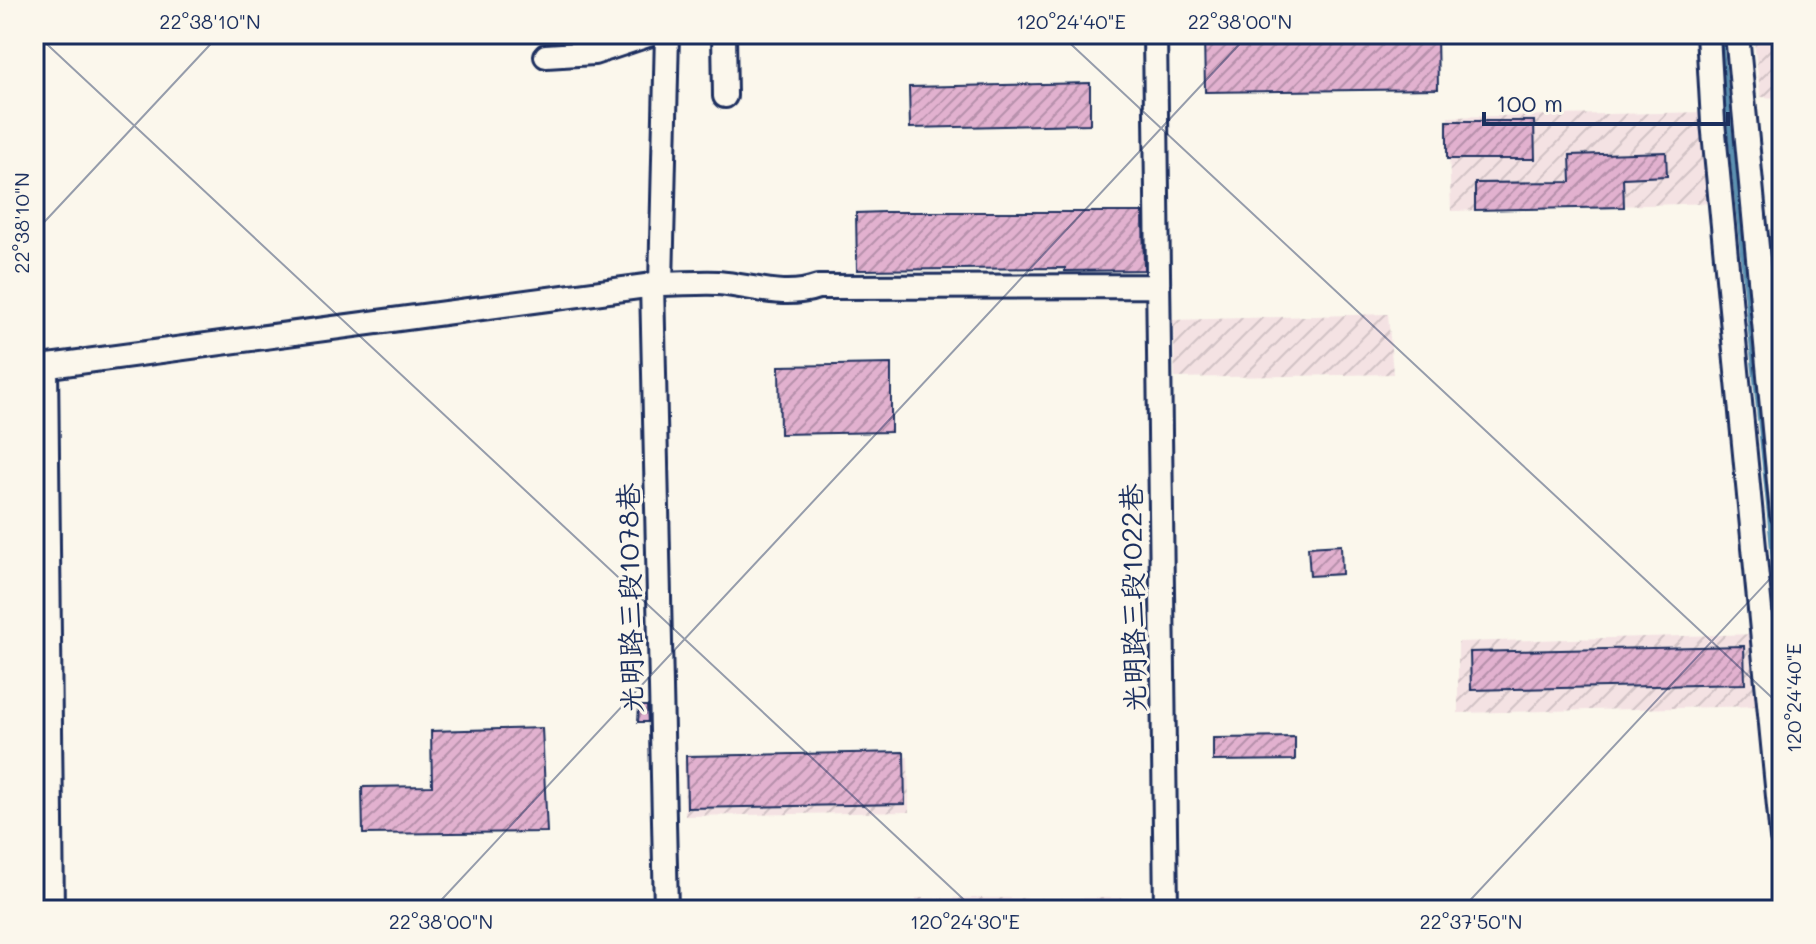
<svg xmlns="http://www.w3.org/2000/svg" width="1816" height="944" font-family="Mali,'LXGW WenKai TC',sans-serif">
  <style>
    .industrial { fill: url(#industrial-furrows) }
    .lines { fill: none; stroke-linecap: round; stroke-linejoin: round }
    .stream { stroke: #5c91b1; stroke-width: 5 }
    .building { fill: url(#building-hatch); stroke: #1b2f5e; stroke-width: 2 }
    .minor-casing { stroke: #1b2f5e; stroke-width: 28 }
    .minor { stroke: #fbf7ec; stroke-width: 22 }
    .ticks { fill: none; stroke: #1b2f5e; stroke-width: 2; stroke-opacity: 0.45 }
    .labels { text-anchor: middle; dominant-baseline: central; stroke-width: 6; stroke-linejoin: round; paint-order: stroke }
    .street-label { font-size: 28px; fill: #1b2f5e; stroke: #fbf7ec }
    .neatline { fill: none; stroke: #1b2f5e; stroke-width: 3 }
    .ticks-label { font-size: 20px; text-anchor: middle; fill: #1b2f5e }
  </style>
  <defs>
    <pattern id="industrial-furrows" width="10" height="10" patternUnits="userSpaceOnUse" patternTransform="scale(2)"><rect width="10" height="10" fill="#f4e2e3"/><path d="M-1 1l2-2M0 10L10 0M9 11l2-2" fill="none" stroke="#d1c2c5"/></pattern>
    <pattern id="building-hatch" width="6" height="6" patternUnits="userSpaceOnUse" patternTransform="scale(2)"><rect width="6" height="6" fill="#e2b1cf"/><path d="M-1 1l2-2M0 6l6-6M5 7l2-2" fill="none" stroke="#b690ab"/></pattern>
  </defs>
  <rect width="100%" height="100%" fill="#fbf7ec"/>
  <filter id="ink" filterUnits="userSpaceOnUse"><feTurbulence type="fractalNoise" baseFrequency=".0125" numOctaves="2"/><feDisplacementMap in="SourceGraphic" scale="16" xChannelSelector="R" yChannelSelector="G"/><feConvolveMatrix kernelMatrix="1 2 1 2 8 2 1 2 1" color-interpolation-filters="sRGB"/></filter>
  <g filter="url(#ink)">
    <path class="industrial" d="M1449,34H1707V35L1449,41Z
      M1753,34H1782V98L1761,97Z
      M1713,112L1714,203L1451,211L1448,117Z
      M1388,314L1393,374L1175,378L1173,320Z
      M1758,634L1762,706L1458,713V642Z
      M908,757L909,812L685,816L684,761Z
      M916,898H1147V910H916Z"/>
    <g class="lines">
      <path class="stream" d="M1720,34L1769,510L1782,657"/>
    </g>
    <path class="building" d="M1204,34H1437L1438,89L1205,92Z
      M1090,83V124L910,128L909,87Z
      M1447,121H1534L1535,159H1447Z
      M1666,152L1667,176L1623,178L1624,207L1475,210V183L1571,182L1570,155Z
      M885,212H1143L1144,270L1065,271V268L857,270L856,213Z
      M891,364V432L780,434L779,366Z
      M1341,545L1342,574L1310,576L1308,547Z
      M1744,646L1745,684L1471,690L1470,652Z
      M639,706H647L648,722H638Z
      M542,728L547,832L363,834L362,787L432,786L431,731Z
      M1295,737V760L1213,761V738Z
      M904,752L905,804L687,808L686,756Z"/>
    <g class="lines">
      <g class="minor-casing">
        <path id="minor" d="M724,34L725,96
          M1155,34L1166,910
          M1708,34L1713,122L1782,838
          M1737,34L1782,514
          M546,56L594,53L651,34
          M652,284L666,910
          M661,284L667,34
          M46,366L52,910
          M34,368L661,284C680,284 700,282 718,283C753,286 784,299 818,287L1158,286"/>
      </g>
      <use href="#minor" class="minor"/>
    </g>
  </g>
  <path class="ticks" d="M36,34L975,910M1060,34L1782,707M34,233L220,34M432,910L1249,34M1461,910L1782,566"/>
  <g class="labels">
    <g class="street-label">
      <text transform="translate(629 598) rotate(-91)">光明路三段1078巷</text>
      <text transform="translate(1132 598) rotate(-91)">光明路三段1022巷</text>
    </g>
  </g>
  <rect width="1816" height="944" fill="none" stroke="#fbf7ec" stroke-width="88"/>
  <path d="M1484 112v12h244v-12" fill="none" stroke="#1b2f5e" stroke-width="4"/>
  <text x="1496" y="112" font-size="24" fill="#1b2f5e" stroke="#fbf7ec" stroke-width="6" paint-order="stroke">100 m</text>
  <rect x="44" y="44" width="1728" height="856" class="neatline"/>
  <g class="ticks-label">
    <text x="210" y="29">22°38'10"N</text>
    <text x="1071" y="29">120°24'40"E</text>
    <text x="1240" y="29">22°38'00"N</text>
    <text transform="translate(22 223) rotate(-90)" y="7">22°38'10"N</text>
    <text transform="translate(1794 698) rotate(-90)" y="7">120°24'40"E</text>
    <text x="441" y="929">22°38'00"N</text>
    <text x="965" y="929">120°24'30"E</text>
    <text x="1471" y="929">22°37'50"N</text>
  </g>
</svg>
